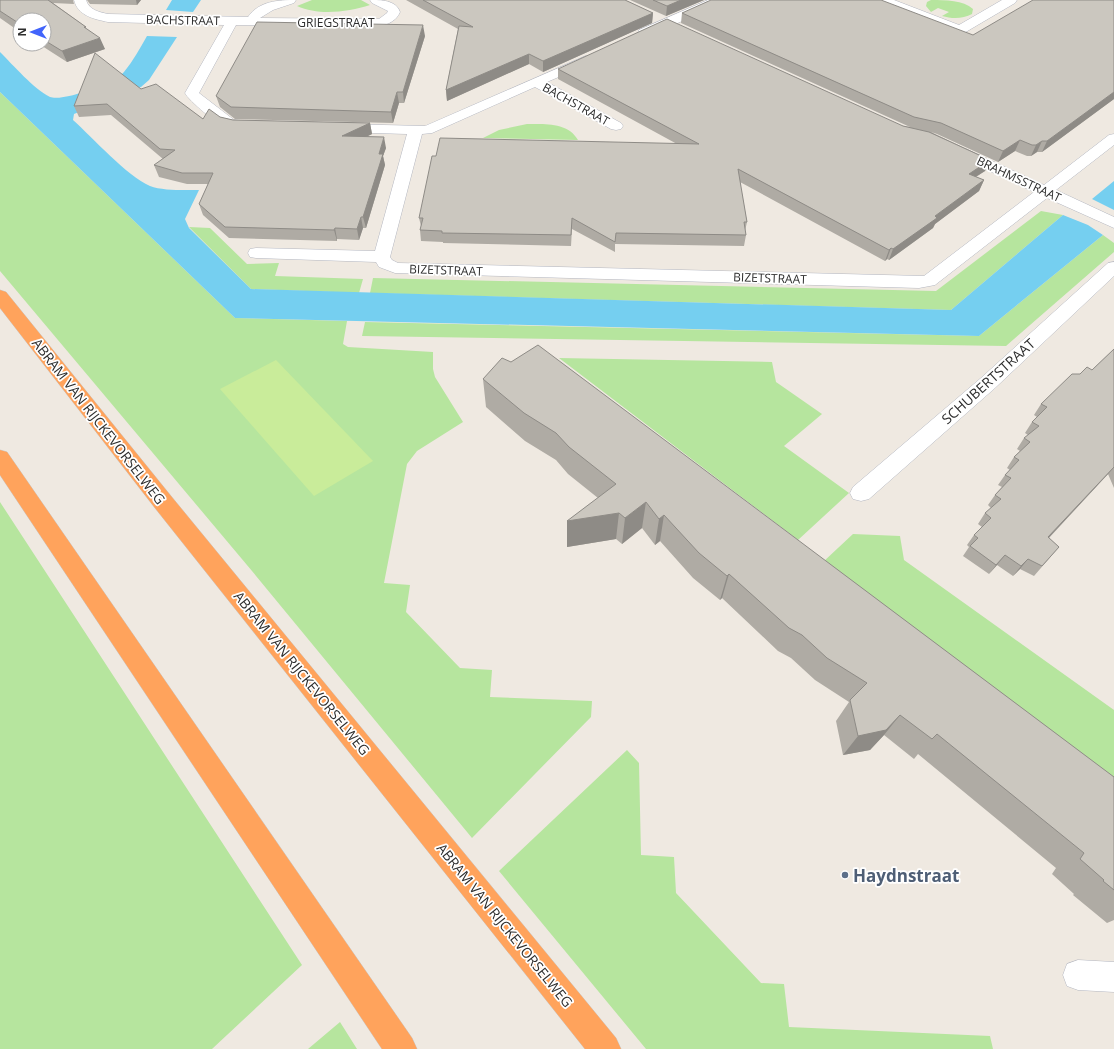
<svg xmlns="http://www.w3.org/2000/svg" width="1114" height="1049" font-family="'Open Sans',sans-serif">
  <style>
    .green { fill: #b6e59e }
    .pitch { fill: #c9ec9a }
    .water { fill: #75cff0 }
    .lines { fill: none; stroke-linecap: round; stroke-linejoin: round }
    .minor-casing { stroke: #b4b7c1; stroke-width: 1 }
    .highway-casing { stroke: #c9c9c9; stroke-width: 1 }
    .minor { fill: #fff; fill-rule: evenodd }
    .highway { fill: #ffa35c; fill-rule: evenodd }
    .wall { fill: #afaba4 }
    .shaded-wall { fill: #8e8b86 }
    .building { fill: #cbc7bf; stroke: #8e8b86 }
    .service-dot { fill: #5c6f8a; stroke: #fff; stroke-width: 1.5 }
    .labels { text-anchor: middle; dominant-baseline: central; stroke-width: 3.5; stroke-linejoin: round; paint-order: stroke }
    .far-street-label { font-size: 12px; fill: #2e2e2e; stroke: #fff }
    .street-label { font-size: 14px; fill: #2e2e2e; stroke: #fff }
    .near-service-label { font-size: 17px; font-weight: bold; fill: #4e5e75; stroke: #fff; text-anchor: start }
  </style>
  <rect width="100%" height="100%" fill="#efe9e1"/>
  <path class="green" d="M312,0H361L370,5C348,12 319,16 297,6Z
    M931,0C946,0 963,0 973,9L972,14C963,19 952,19 942,16L949,12L938,8L931,12L926,6L927,2Z
    M0,92L235,318L347,321L343,344L348,347L433,352V369L435,377L463,422L417,451L407,464L384,583L410,585L406,612L460,668L492,670L490,697L592,701L591,717L472,838L252,571L0,271Z
    M527,124C544,124 568,122 578,140L483,138L499,130Z
    M1041,211L1063,215L951,310L370,293L373,278L936,291Z
    M189,227L210,228L247,264L279,263L275,276L363,279L359,293L251,289Z
    M1103,235L1114,243V252L1006,346L362,336L365,322L979,336Z
    M559,358L772,362L776,382L822,414L784,446L849,493L798,540Z
    M0,502L302,965L212,1049H0Z
    M853,534L900,536L904,560L1114,710V784L823,562Z
    M627,750L639,763L641,855L674,857L676,893L761,983L784,984L789,1027L990,1036L993,1049H646L499,871Z
    M340,1022L357,1049H308Z"/>
  <path class="pitch" d="M276,360L373,461L314,496L220,389Z"/>
  <path class="water" d="M172,0H201L193,12L166,10Z
    M147,36L177,37L149,80L141,87L74,114L73,120C93,138 127,176 150,186C163,191 185,190 199,190L185,219L189,228L251,289L951,310L1063,215L1088,225L1103,235L979,336L235,318L0,92V52C13,65 34,89 50,97C63,102 114,83 124,72C133,61 140,48 147,36Z
    M1114,181V210L1092,199Z"/>
  <g class="lines">
    <g class="minor-casing">
      <path id="minor" d="M74,0H86C89,10 99,12 108,14L248,17C259,1 278,0 296,0L294,3L273,10L260,18L373,19H379L387,13L388,11L372,3L370,0C381,0 396,0 400,12C396,23 383,26 373,27L236,25L199,93L234,120L254,122L256,125L254,128C246,130 233,130 226,127C217,124 189,101 185,93L224,25L108,22C94,19 78,16 74,0Z
        M708,0H724L722,3L649,36H639L638,33L639,30Z
        M877,0H894L959,25L1002,0H1017L1015,3L964,33L960,34L879,3Z
        M586,56L591,57L593,60L591,63L547,82L621,123L623,126L621,129L616,130L611,129L535,87L432,133L422,134L390,257L392,260L398,263L924,276L1034,192L956,155L954,152L956,149L961,148L966,149L1044,185L1109,135L1114,134V145L1056,190L1114,217V228L1047,198L935,285L919,288L395,273L379,267L376,262L256,258L250,257L248,253L250,249L256,248L375,251L407,134L341,132L336,131L334,128L336,125L341,124L425,126Z
        M1114,262V276L995,388L869,499L861,501L853,499L850,493L853,487L981,378L1108,263Z
        M1078,960L1114,962V992L1078,990L1067,986L1063,975L1067,964Z"/>
    </g>
    <g class="highway-casing">
      <path id="highway" d="M0,290L6,292L171,496L616,1038L621,1049H585L155,508L0,308Z
        M0,450L7,452L412,1038L417,1049H382L0,475Z"/>
    </g>
    <use href="#minor" class="minor"/>
    <use href="#highway" class="highway"/>
  </g>
  <path class="wall" d="M0,0H73L74,4L53,3L86,27V29L105,49L67,62L39,44H44V20H20V32L0,18Z
    M87,0H141L137,5L90,4Z
    M406,0H625L653,13L652,23L543,72L529,64L447,101L446,90L458,29Z
    M630,0H704L666,16Z
    M1114,0V99L1042,152H1037L1031,156H1027L1015,151L998,162L937,134L931,132L990,160L985,171L976,177L984,180L979,191L935,224L933,228L889,260L887,259L885,261L740,182L747,222L745,231L746,235L744,246L615,244V252L572,229L571,246L443,243V242L421,241L420,230L421,226L419,218L677,144L558,79V69L910,127L681,23L682,13L973,35Z
    M425,36L404,103H399L393,123L235,119L220,107L216,96Z
    M141,89L203,119L220,117L233,120L370,123L372,134L368,136L386,148L383,156L385,165L366,228H363L359,240L337,239V241L229,238L203,215L199,204L208,184H187L159,177L154,165L163,159L111,115L79,117L74,106Z
    M1114,349V488L1108,474L1049,538L1059,547L1034,576L1020,569L1013,576L997,565L989,574L963,556L969,547L967,545L974,535L982,527L978,524L985,513L991,508L988,505L995,495L1002,487L998,485L1005,475L1010,470L1007,468L1014,457L1020,451L1017,449L1024,438L1028,435L1025,433L1032,422L1037,417L1034,415L1041,404L1080,374L1092,370Z
    M483,379L1114,777V920L1107,923L1073,895L1074,894L1052,874L1056,868L918,754L914,759L884,735L870,750L843,755L836,721L849,702L815,680L791,658L778,651L722,598L720,600L693,578L660,541L655,545L642,528L622,544L616,539L567,547V521L598,498L568,474L556,460L525,441L486,407Z"/>
  <path class="shaded-wall" d="M136,0H141L137,5Z
    M681,0H704L666,16L667,6Z
    M653,13L652,23L543,72V61Z
    M423,25L425,36L404,103L403,92Z
    M100,38L105,49L67,62L62,51Z
    M529,54V64L447,101L446,90Z
    M397,92L399,103L393,123L391,112Z
    M1114,92V99L1042,152L1047,141Z
    M370,123L372,134L345,147L342,136Z
    M384,137L386,148L383,156L385,165L366,228L363,217L379,154Z
    M1020,140L1015,151L998,162L1003,151Z
    M1042,141L1037,152L1031,156L1036,145Z
    M990,160L985,171L964,184L969,174Z
    M984,180L979,191L935,224L933,228L889,260L893,249L935,216Z
    M361,217L363,228L359,240L357,229Z
    M335,228L337,239V241L334,230Z
    M891,248L887,259L885,261L889,250Z
    M1114,467L1108,474L1040,547L1048,537Z
    M646,502L642,528L622,544L625,518Z
    M619,513L616,539L567,547V521Z
    M664,515L660,541L655,545L659,519Z
    M1005,555L997,565L989,574L996,565Z
    M1028,559L1020,569L1013,576L1021,566Z
    M729,574L722,598L720,600L727,576Z
    M900,715L884,735L870,750L843,755L858,736Z"/>
  <path class="building" d="M0,0H48L86,27H84L100,38L62,51L44,40V20H20V24L0,11Z
    M423,0H625L653,13L543,61L529,54L446,90L459,26L473,27Z
    M653,0H681L667,6Z
    M711,0H881L973,35L1033,0H1114V92L1047,141H1042L1036,145H1032L1020,140L1003,151L941,123L914,117L682,13Z
    M667,19L903,126L929,132L990,160L969,174L984,180L935,216L937,218L893,249L891,248L889,250L738,169L747,222H744L746,235L616,233L615,242L572,218L571,235L442,233V231L420,230L423,218H419L432,156H436L440,138L699,144L558,69Z
    M257,22L423,25L403,92H397L391,112L231,107L216,96Z
    M95,53L141,89L156,84L203,119L209,109L220,117L233,120L370,123L342,136L384,137L379,154H383L363,217H361L357,229L335,228L334,230L225,227L199,204L213,173H182L154,165L175,150L160,149L107,104L74,106Z
    M538,345L1114,777V890L1103,881L1104,880L1080,859L1084,853L937,734L932,739L900,715L886,730L858,736L850,700L867,683L827,658L802,635L789,628L729,574L727,576L699,553L664,515L659,519L646,502L625,518L619,513L567,521L616,484L569,447L556,433L524,413L483,379L502,358L511,362Z
    M1114,349V467L1048,537L1059,547L1042,566L1028,559L1021,566L1005,555L996,565L970,546L978,538L974,535L991,518L985,513L1001,499L995,495L1011,478L1005,475L1019,460L1014,457L1030,442L1024,438L1039,426L1032,422L1047,407L1041,404L1072,374H1080L1087,367L1092,370Z"/>
  <circle class="service-dot" cx="845" cy="875" r="4"/>
  <g class="labels">
    <g class="far-street-label">
      <text transform="translate(183 20) rotate(1)">BACHSTRAAT</text>
      <text x="336" y="22">GRIEGSTRAAT</text>
      <text transform="translate(576 104) rotate(29)">BACHSTRAAT</text>
      <text transform="translate(1019 179) rotate(25)">BRAHMSSTRAAT</text>
      <text transform="translate(446 270) rotate(2)">BIZETSTRAAT</text>
      <text transform="translate(770 278) rotate(2)">BIZETSTRAAT</text>
    </g>
    <g class="street-label">
      <text transform="translate(988 381) rotate(-42)">SCHUBERTSTRAAT</text>
      <text transform="translate(99 421) rotate(52)">ABRAM VAN RIJCKEVORSELWEG</text>
      <text transform="translate(302 673) rotate(51)">ABRAM VAN RIJCKEVORSELWEG</text>
      <text transform="translate(505 925) rotate(51)">ABRAM VAN RIJCKEVORSELWEG</text>
    </g>
    <g class="near-service-label">
      <text x="853" y="875">Haydnstraat</text>
    </g>
  </g>
  <g transform="translate(32 32) rotate(270)"><circle r="19" fill="#ffffff" stroke="#ababab"/>
  <path d="M0-3L7 15L0 10L-7 15Z" fill="#4264fb"/>
  <text y="-6" font-size="11" font-weight="bold" text-anchor="middle" fill="#2e2e2e">N</text>
  </g>
</svg>
